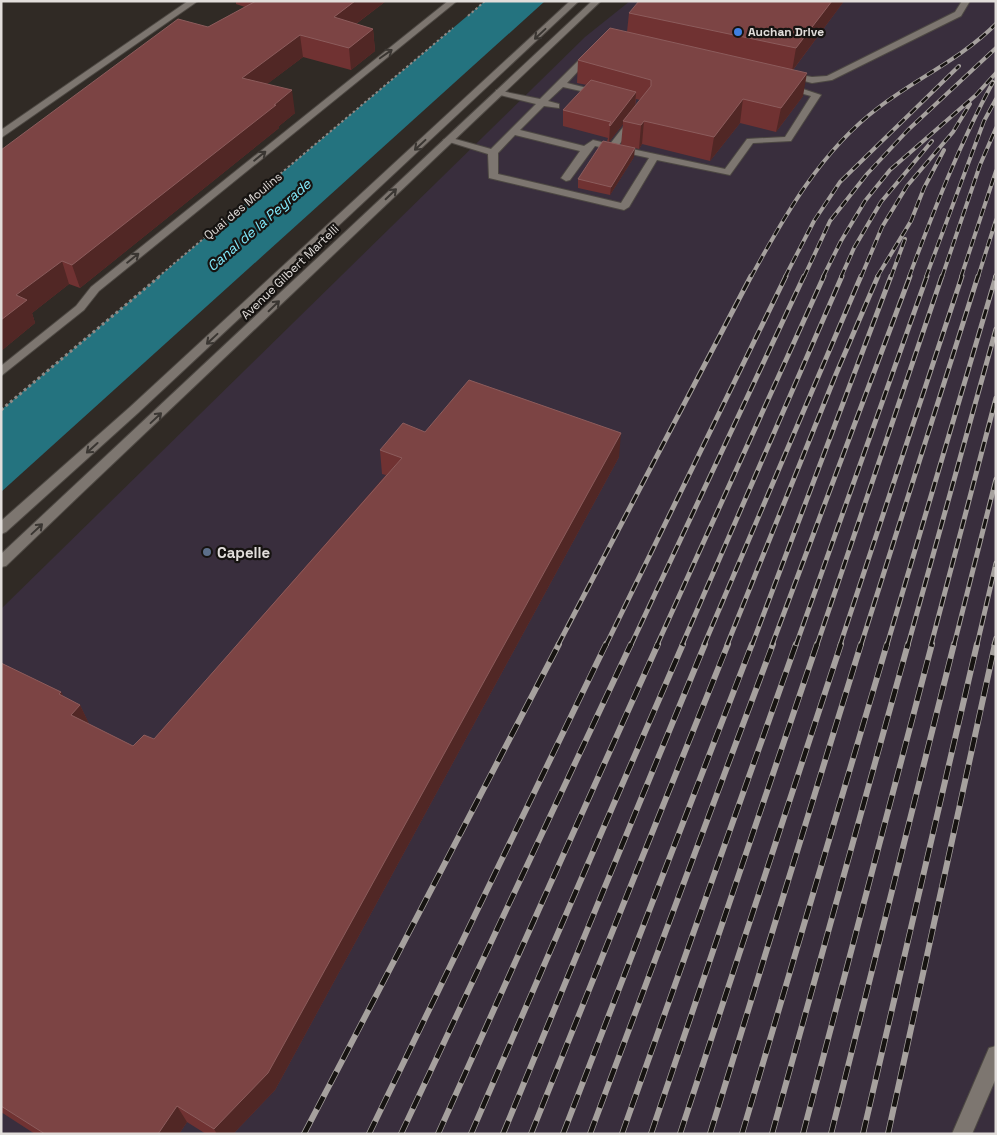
<svg xmlns="http://www.w3.org/2000/svg" width="997" height="1135" font-family="'Space Grotesk',sans-serif">
  <style>
    .commercial { fill: #392e3d }
    .water { fill: #24737f }
    .lines { fill: none; stroke-linecap: round; stroke-linejoin: round }
    .service-casing { stroke: #4d4843; stroke-width: 2 }
    .minor-casing { stroke: #4d4843; stroke-width: 2 }
    .tertiary-casing { stroke: #4d4843; stroke-width: 2 }
    .secondary-casing { stroke: #4d4843; stroke-width: 2 }
    .path-far1 { stroke: #8f8a86; stroke-width: 2; stroke-dasharray: 2.5 2.5; stroke-linecap: butt }
    .path { stroke: #8f8a86; stroke-width: 3; stroke-dasharray: 3 3; stroke-linecap: butt }
    .service { fill: #7d7670; fill-rule: evenodd }
    .minor { fill: #7d7670; fill-rule: evenodd }
    .tertiary { fill: #7d7670; fill-rule: evenodd }
    .secondary { fill: #7d7670; fill-rule: evenodd }
    .rail-far2-casing { stroke: #a6a19e; stroke-width: 4 }
    .rail-far1-casing { stroke: #a6a19e; stroke-width: 5 }
    .rail-casing { stroke: #a6a19e; stroke-width: 6 }
    .rail-far2 { stroke: #161311; stroke-width: 2.5; stroke-dasharray: 8; stroke-linecap: butt }
    .rail-far1 { stroke: #161311; stroke-width: 3; stroke-dasharray: 10; stroke-linecap: butt }
    .rail { stroke: #161311; stroke-width: 4.5; stroke-dasharray: 14; stroke-linecap: butt }
    .wall { fill: #703232; fill-rule: evenodd }
    .shaded-wall { fill: #512725 }
    .building { fill: #7c4444; stroke: #8c5c5c }
    .oneway { stroke: #3a3632 }
    .shop-dot { fill: #3f7fe0; stroke: #161311; stroke-width: 2 }
    .service-dot { fill: #5c6f8a; stroke: #161311; stroke-width: 2 }
    .labels { text-anchor: middle; dominant-baseline: central; stroke-width: 4.5; stroke-linejoin: round; paint-order: stroke }
    .far-poi-label { font-size: 12px; font-weight: bold; fill: #e2dedb; stroke: #161311; text-anchor: start }
    .far-street-label { font-size: 12px; fill: #e2dedb; stroke: #161311 }
    .far-water-label { font-size: 14px; font-style: italic; fill: #82eafc; stroke: #161311 }
    .poi-label { font-size: 15px; font-weight: bold; fill: #e2dedb; stroke: #161311; text-anchor: start }
  </style>
  <rect width="100%" height="100%" fill="#302a25"/>
  <path class="commercial" d="M630,1H996V1134H1V609L585,37Z"/>
  <path class="water" d="M485,1H545L1,492V410Z"/>
  <g class="lines">
    <g class="service-casing">
      <path id="service" d="M962,1H970L961,16L832,80L812,83L785,76L789,73L812,77L827,76L955,12Z
        M587,52L594,54L567,83L603,92V96L563,87L548,101L559,104V108L544,106L520,130L584,146L593,140L610,144L631,117L634,116L639,119L618,146L725,169L747,139L785,137L811,96L782,88V84H788L821,95L791,141L753,143L730,175L657,160L629,207L624,210L489,178L488,154L443,140L448,137L491,149L536,104L496,94V90L540,99ZM515,135L580,151L561,178L566,181L570,180L595,146L649,158L621,203L498,174V153Z"/>
    </g>
    <g class="minor-casing">
      <path id="minor" d="M448,1H457L99,291L84,310L1,376V366L76,306L91,287Z
        M996,1046V1078L972,1134H952L989,1048Z"/>
    </g>
    <g class="tertiary-casing">
      <path id="tertiary" d="M188,1H198L1,138V130Z"/>
    </g>
    <g class="secondary-casing">
      <path id="secondary" d="M570,1H579L138,413L6,532L1,534V521L130,407Z
        M592,1H601L80,495L6,566L1,567V554Z"/>
    </g>
    <path class="path-far1" d="M468,16L485,1
      M158,277L453,28"/>
    <path class="path" d="M1,410L160,276"/>
    <use href="#service" class="service"/>
    <use href="#minor" class="minor"/>
    <use href="#tertiary" class="tertiary"/>
    <use href="#secondary" class="secondary"/>
    <g class="rail-far2-casing">
      <path id="rail-far2" d="M751,277C785,215 821,151 878,108C917,78 961,59 996,24
        M785,277L814,221L840,182L959,66
        M804,277L830,221L867,174L908,130L996,48
        M823,277L841,241L865,201L890,170L976,95L996,73
        M841,277L854,248L881,202L932,141
        M861,277L882,227L907,186L953,132L970,104
        M877,277L911,221L924,188L944,150
        M891,277L905,239
        M909,277C934,210 959,145 993,82
        M926,277L984,121L996,99
        M942,277L980,165L996,128
        M961,277L996,171
        M978,277L996,220
        M995,277L996,275"/>
    </g>
    <g class="rail-far1-casing">
      <path id="rail-far1" d="M558,645L751,276
        M606,645L786,276
        M631,645L804,276
        M657,645L824,276
        M682,645L842,276
        M704,645L861,276
        M727,645L836,374L878,276
        M752,645L891,276
        M772,645L910,276
        M796,645L927,276
        M817,645L942,276
        M840,645L962,276
        M861,645L978,276
        M887,645L996,276
        M908,645L996,329
        M931,645L996,398
        M954,645L996,479
        M977,645L996,563
        M994,645L996,638"/>
    </g>
    <g class="rail-casing">
      <path id="rail" d="M304,1134L559,644
        M369,1134L606,644
        M401,1134L631,644
        M438,1134L658,644
        M471,1134L683,644
        M503,1134L705,644
        M531,1134L728,644
        M563,1134L752,644
        M590,1134L773,644
        M622,1134L796,644
        M651,1134L817,644
        M680,1134L841,644
        M710,1134L861,644
        M742,1134L887,644
        M772,1134L908,644
        M803,1134L932,644
        M831,1134L954,644
        M863,1134L977,644
        M888,1134L995,644"/>
    </g>
    <use href="#rail-far2" class="rail-far2"/>
    <use href="#rail-far1" class="rail-far1"/>
    <use href="#rail" class="rail"/>
  </g>
  <path class="wall" d="M236,1H386L356,24L373,29L375,51L351,70L303,57L267,84L295,113L279,126V128L80,288L69,284L32,313L35,323L1,351L208,27L245,7L236,4Z
    M844,1L793,70L803,96L776,132L740,123L710,161L642,144L639,149L621,145L623,124L609,142L607,141L608,138L563,126V110L587,85L577,83L578,60L627,32L629,13ZM636,99L640,100L635,106Z
    M634,157L610,195L578,188V179Z
    M425,432L619,457L275,1090L233,1134H206L187,1122L179,1134H35L1,1112V663L61,692L63,696L80,705L89,724L133,746L154,739L386,475L382,474L380,450Z"/>
  <path class="shaded-wall" d="M355,1H386L337,38L334,17Z
    M832,1H844L792,71L796,48Z
    M373,29L375,51L351,70L349,48Z
    M300,35L303,57L246,100L242,78Z
    M807,73L803,96L776,132L781,108Z
    M292,90L295,113L279,126V128L80,288L72,265Z
    M636,92L635,108L623,121V124L609,142L610,126Z
    M743,99L740,123L710,161L714,137Z
    M644,121L642,144L639,149L641,125Z
    M635,148L634,157L610,195L611,187Z
    M62,261L69,284L32,313L35,323L1,351V320L16,295Z
    M621,433L619,457L275,1090L233,1134H217L214,1129Z
    M61,692L72,714L80,705L91,728L81,738L59,694Z
    M177,1106L187,1122L179,1134H158Z"/>
  <path class="building" d="M256,1H355L334,17L373,29L349,48L300,35L242,78L292,90L274,105H276L72,265L62,261L16,295L27,300L1,320V150L178,19L208,27Z
    M639,1H832L796,48L629,13Z
    M610,28L807,73L781,108L743,99L714,137L644,121L641,125L623,121L651,86V80L578,60Z
    M591,80L636,92L610,126L609,125L611,122L563,110Z
    M603,141L635,148L611,187L578,179Z
    M469,380L621,433L268,1073L214,1129L177,1106L158,1134H45L1,1106V663L61,692L59,694L80,705L71,715L133,746L144,735L154,739L402,458L380,450L403,423L425,432Z"/>
  <defs><path id="oneway-shaft" d="M-6 0H5M1.5-3L5.5 0L1.5 3" fill="none" stroke-width="1.6" stroke-linecap="round" stroke-linejoin="round" transform="scale(1.25)"/></defs>
  <g class="oneway">
    <use href="#oneway-shaft" transform="translate(540 34) rotate(137)"/>
    <use href="#oneway-shaft" transform="translate(386 54) rotate(-35)"/>
    <use href="#oneway-shaft" transform="translate(420 145) rotate(137)"/>
    <use href="#oneway-shaft" transform="translate(260 156) rotate(-39)"/>
    <use href="#oneway-shaft" transform="translate(391 194) rotate(-44)"/>
    <use href="#oneway-shaft" transform="translate(133 258) rotate(-39)"/>
    <use href="#oneway-shaft" transform="translate(274 306) rotate(-44)"/>
    <use href="#oneway-shaft" transform="translate(212 339) rotate(137)"/>
    <use href="#oneway-shaft" transform="translate(156 418) rotate(-43)"/>
    <use href="#oneway-shaft" transform="translate(92 448) rotate(138)"/>
    <use href="#oneway-shaft" transform="translate(37 529) rotate(-43)"/>
  </g>
  <circle class="shop-dot" cx="738" cy="32" r="5"/>
  <circle class="service-dot" cx="207" cy="552" r="5"/>
  <g class="labels">
    <g class="far-poi-label">
      <text x="748" y="32">Auchan Drive</text>
    </g>
    <g class="far-street-label">
      <text transform="translate(243 206) rotate(-40)">Quai des Moulins</text>
      <text transform="translate(290 272) rotate(-44)">Avenue Gilbert Martelli</text>
    </g>
    <g class="far-water-label">
      <text transform="translate(259 225) rotate(-41)">Canal de la Peyrade</text>
    </g>
    <g class="poi-label">
      <text x="217" y="552">Capelle</text>
    </g>
  </g>
  <rect width="997" height="1135" fill="none" stroke="#e2dedb" stroke-width="5"/>
</svg>
